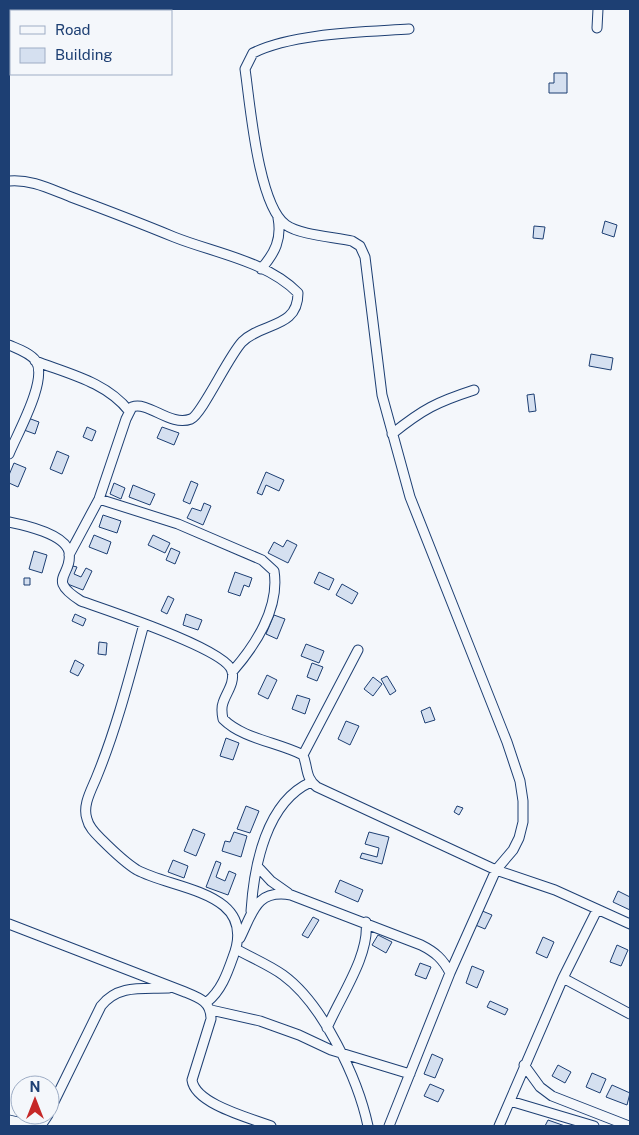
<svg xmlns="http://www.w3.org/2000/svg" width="639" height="1135" font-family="'Public Sans',sans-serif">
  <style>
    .building { fill: #d5e0f0; stroke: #1d3f73 }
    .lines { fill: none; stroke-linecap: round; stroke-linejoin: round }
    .street-casing { stroke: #1d3f73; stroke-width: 11 }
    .street { stroke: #f4f7fb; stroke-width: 9 }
  </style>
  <rect width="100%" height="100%" fill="#f4f7fb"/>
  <path class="building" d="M554,73H567V93H549V83H554Z
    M605,221L617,225L614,237L602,233Z
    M534,226L545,227L543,239L533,238Z
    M591,354L613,358L611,370L589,366Z
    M534,394L536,411L529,412L527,395Z
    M28,418L39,422L35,434L24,430Z
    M87,427L96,431L92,441L83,437Z
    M162,427L179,433L174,445L157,438Z
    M57,451L69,456L62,474L50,469Z
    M14,463L26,468L18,487L9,483V475Z
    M266,472L284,480L279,491L266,485L262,495L257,493Z
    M191,481L198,484L190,504L183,501Z
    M114,483L125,488L121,499L110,494Z
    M133,485L155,494L150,505L129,497Z
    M204,503L211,506L203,525L187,518L192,508L201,511Z
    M103,515L121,521L117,533L99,527Z
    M94,535L111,542L107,554L89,547Z
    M153,535L170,543L165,553L148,545Z
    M287,540L297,545L288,563L268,553L274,542L283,547Z
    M171,548L180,552L175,564L166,560Z
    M34,551L47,555L42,573L29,569Z
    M73,566L77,567L74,574L81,577L86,568L92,571L83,590L65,583Z
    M235,572L252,578L249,587L244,585L240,596L228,592Z
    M319,572L334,579L329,590L314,583Z
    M24,578H30V585H24Z
    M342,584L358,593L352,604L336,595Z
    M168,596L174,599L167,614L161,611Z
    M75,614L86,619L83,626L72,621Z
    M186,614L202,620L198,630L183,625Z
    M274,615L285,619L277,639L266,634Z
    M99,642L107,643L106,655L98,654Z
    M306,644L324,651L319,663L301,656Z
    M75,660L84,665L78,676L70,672Z
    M312,663L323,667L317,681L307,677Z
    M267,675L277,680L268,699L258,694Z
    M387,676L396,691L390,695L381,679Z
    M373,677L382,684L373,696L364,689Z
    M297,695L310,699L305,714L292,709Z
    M430,707L435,720L425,723L421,711Z
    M346,721L359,726L350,745L338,739Z
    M226,738L239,743L233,760L220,756Z
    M246,806L259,811L250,833L237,829Z
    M457,806L463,808L459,815L454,812Z
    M193,829L205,834L196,856L184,851Z
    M234,832L247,836L241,857L222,851L225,841L230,842Z
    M369,832L389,837L382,864L360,858L362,853L377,857L379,848L365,844Z
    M173,860L188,866L184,878L168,872Z
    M216,861L221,863L216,877L225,881L229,871L236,874L228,895L206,887Z
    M340,880L363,890L358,902L335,892Z
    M618,891L630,897V910L613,902Z
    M480,910L492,915L485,929L473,924Z
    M313,917L319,920L308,938L302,935Z
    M378,935L392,942L386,953L372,945Z
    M543,937L554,942L547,958L536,953Z
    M617,945L628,950L621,966L610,962Z
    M420,963L431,967L426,979L415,975Z
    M472,966L484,971L477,988L466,983Z
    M490,1001L508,1009L505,1015L487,1007Z
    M432,1054L443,1059L435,1078L424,1074Z
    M558,1065L571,1072L565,1083L552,1076Z
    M592,1073L606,1079L600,1093L586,1087Z
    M430,1084L444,1090L438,1102L424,1096Z
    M612,1085L630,1093L627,1105L606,1097Z
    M548,1120L565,1126H545Z"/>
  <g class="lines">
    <g class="street-casing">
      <path id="street" d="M597,28L598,9
        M9,181C31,179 50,189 71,197C106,210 140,223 174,237C214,253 267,261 298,293C298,329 262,322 242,342C228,357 202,414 191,419C170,427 149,401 132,407L126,419L99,499L69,555
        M261,269C275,253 282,239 278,218
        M9,345C18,349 30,353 36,361C48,380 17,434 9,454
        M35,361C69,374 106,382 129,411
        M392,434C423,409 437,402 474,390
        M99,499L178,524L262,560L274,571C280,608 255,646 232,672
        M9,522C24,525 65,534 69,552C73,577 45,578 81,601C106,610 226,649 232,671C235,683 226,693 223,703C221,708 222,714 223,719C243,739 277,742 303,755C308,767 305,778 317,787L496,870L555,890L630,924
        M144,624C130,675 117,727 97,776C92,789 82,805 87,819C89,828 96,834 102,840C113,851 124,862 137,870C174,890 259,891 233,957C227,974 221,991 207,1002
        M303,755L358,650
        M258,867L271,881L288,893
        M251,911C254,866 266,802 311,782
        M9,924L185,992C200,998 211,1002 211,1019L192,1080C195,1104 250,1118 271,1126
        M240,938C253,912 256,889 291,895L421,945C435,952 443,959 450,973
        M236,949C252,958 269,965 283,975C323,1004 358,1079 368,1126
        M563,978L630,1014
        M211,1010L260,1021L299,1035L331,1050L410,1074
        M327,1028C340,997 370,955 366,922
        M524,1065L540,1087L552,1096L629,1126
        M510,1101L594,1126
        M50,1110L101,1006C118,984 143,989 169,988
        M9,1120L35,1126
        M37,1126L42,1124L48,1115
        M389,1126L450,973L496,870L513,850L519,838L523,822V801L520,781L507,742L410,497L382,395L365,257L360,246L352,241C335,237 300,235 286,225C258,205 250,103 245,69L253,53C293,33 364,32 409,29
        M499,1126L563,978L597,910"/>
    </g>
    <use href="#street" class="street"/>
  </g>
  <rect width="639" height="1135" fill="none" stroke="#1d3f73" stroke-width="20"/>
  <rect x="10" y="10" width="162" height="65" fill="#f4f7fb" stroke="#9eadc5"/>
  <rect x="20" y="26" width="25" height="8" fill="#f4f7fb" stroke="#9eadc5"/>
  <text x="55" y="35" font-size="15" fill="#1d3f73">Road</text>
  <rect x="20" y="48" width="25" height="15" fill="#d5e0f0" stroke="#9eadc5"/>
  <text x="55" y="60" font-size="15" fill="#1d3f73">Building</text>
  <g transform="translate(35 1100)"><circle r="24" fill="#f4f7fb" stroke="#9eadc5"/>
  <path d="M0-4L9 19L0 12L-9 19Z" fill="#c62828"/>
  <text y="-8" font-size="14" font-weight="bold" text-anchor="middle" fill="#1d3f73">N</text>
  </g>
</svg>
